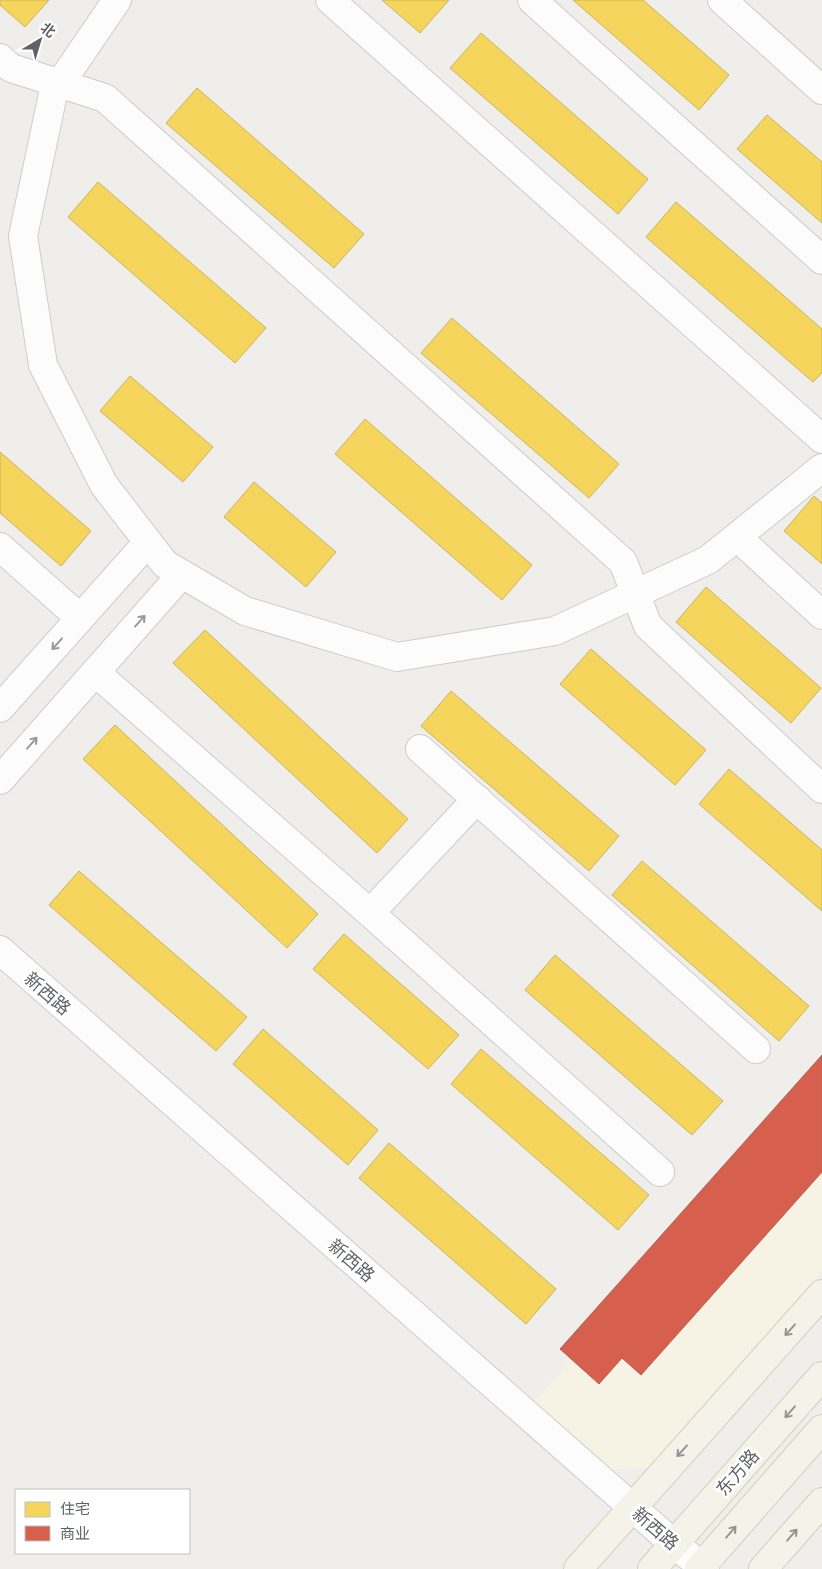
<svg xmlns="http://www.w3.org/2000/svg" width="822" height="1569" font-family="'Exo 2','Noto Sans SC',sans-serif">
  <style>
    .commercial { fill: #f7f3e4 }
    .homes { fill: #f6d55c; stroke: #c9b360 }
    .shops { fill: #d6604d; stroke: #b26155 }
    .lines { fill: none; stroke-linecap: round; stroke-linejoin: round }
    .minor-casing { stroke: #cbcccc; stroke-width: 30 }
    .major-casing { stroke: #d7ceb8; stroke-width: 30 }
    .minor { stroke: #fdfcfc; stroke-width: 28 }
    .major { stroke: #f4f2e9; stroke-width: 28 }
    .oneway { stroke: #96999c }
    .oneway2 { stroke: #939595 }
    .labels { text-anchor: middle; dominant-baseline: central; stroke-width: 5; stroke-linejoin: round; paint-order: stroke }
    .street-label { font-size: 18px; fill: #5f6368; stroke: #fff }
  </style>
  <rect width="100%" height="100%" fill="#efeeea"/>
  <path class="commercial" d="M822,1071V1271L648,1468L612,1469L534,1402Z"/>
  <path class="homes" d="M0,0H49L25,27L0,5Z
    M382,0H449L420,33Z
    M573,0H643L729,75L699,110Z
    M481,33L648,179L618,214L450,68Z
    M197,88L364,234L334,268L166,123Z
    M767,115L822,162V223L737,149Z
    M98,182L266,328L235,363L68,217Z
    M676,202L822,329V373L813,382L646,237Z
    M452,318L619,464L589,498L421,353Z
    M130,376L213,447L183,482L100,411Z
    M365,419L532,565L502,600L335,454Z
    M0,452L91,531L61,566L0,513Z
    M254,482L336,552L306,587L224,517Z
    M814,496L822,503V564L784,531Z
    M706,587L821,688L791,723L676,622Z
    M205,630L408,819L377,853L173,663Z
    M591,649L706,750L675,785L560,684Z
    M451,691L619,836L589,871L421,726Z
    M115,725L318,914L287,948L83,759Z
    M729,769L822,850V911L699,804Z
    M642,861L809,1006L779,1041L612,895Z
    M79,871L247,1017L216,1051L49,905Z
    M344,934L459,1035L428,1069L313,969Z
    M555,955L723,1101L692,1135L525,990Z
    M263,1029L378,1130L348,1165L233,1064Z
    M481,1049L649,1195L618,1230L451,1084Z
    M389,1143L556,1289L526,1324L359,1178Z"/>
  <path class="shops" d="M822,1055V1172L641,1375L622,1358L599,1384L560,1349Z"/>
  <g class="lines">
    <g class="minor-casing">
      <path id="minor" d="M117,0L53,94L23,236L43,365L104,485L165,564L245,611L397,657L555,631L708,560L822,468
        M330,0L822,439
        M532,0L822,260
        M722,0L822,90
        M0,58L11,68L105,98L623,562L648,626L822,789
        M737,537L822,615
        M0,547L80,618
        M95,672L370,913L660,1172
        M0,708L148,542
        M420,749L756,1049
        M0,780L182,574
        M370,913L477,799
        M0,950L674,1544L705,1569"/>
    </g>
    <g class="major-casing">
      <path id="major" d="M578,1569L822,1294
        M652,1569L822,1376
        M699,1569L822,1429
        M763,1569L822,1502"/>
    </g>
    <use href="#minor" class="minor"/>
    <use href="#major" class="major"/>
  </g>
  <defs><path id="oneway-shaft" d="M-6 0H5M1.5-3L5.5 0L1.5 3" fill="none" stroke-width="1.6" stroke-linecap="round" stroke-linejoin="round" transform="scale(1.25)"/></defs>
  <g class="oneway">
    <use href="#oneway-shaft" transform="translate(140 621) rotate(-48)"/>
    <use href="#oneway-shaft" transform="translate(57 644) rotate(132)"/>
    <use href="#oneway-shaft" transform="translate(32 743) rotate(-49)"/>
  </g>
  <g class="oneway2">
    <use href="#oneway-shaft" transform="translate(790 1330) rotate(132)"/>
    <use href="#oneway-shaft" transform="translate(790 1412) rotate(131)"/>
    <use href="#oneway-shaft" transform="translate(682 1451) rotate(132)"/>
    <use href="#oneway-shaft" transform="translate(731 1532) rotate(-49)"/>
    <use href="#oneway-shaft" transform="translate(792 1535) rotate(-49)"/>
  </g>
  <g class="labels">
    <g class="street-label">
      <text transform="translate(48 993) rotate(41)">新西路</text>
      <text transform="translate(352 1260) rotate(41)">新西路</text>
      <text transform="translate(737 1472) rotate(-49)">东方路</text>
      <text transform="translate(656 1528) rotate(41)">新西路</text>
    </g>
  </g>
  <rect x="15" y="1489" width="175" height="65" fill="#ffffff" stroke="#bfc1c3"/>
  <rect x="25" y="1502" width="25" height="15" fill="#f6d55c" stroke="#bfc1c3"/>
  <text x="60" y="1514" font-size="15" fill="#5f6368">住宅</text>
  <rect x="25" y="1526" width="25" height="15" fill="#d6604d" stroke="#bfc1c3"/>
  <text x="60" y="1539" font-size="15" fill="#5f6368">商业</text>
  <g transform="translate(40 40) rotate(38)" stroke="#ffffff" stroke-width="4" paint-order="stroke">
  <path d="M0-4L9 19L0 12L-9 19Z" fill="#5f6368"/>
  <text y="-8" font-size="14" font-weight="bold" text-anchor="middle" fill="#5f6368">北</text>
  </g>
</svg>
